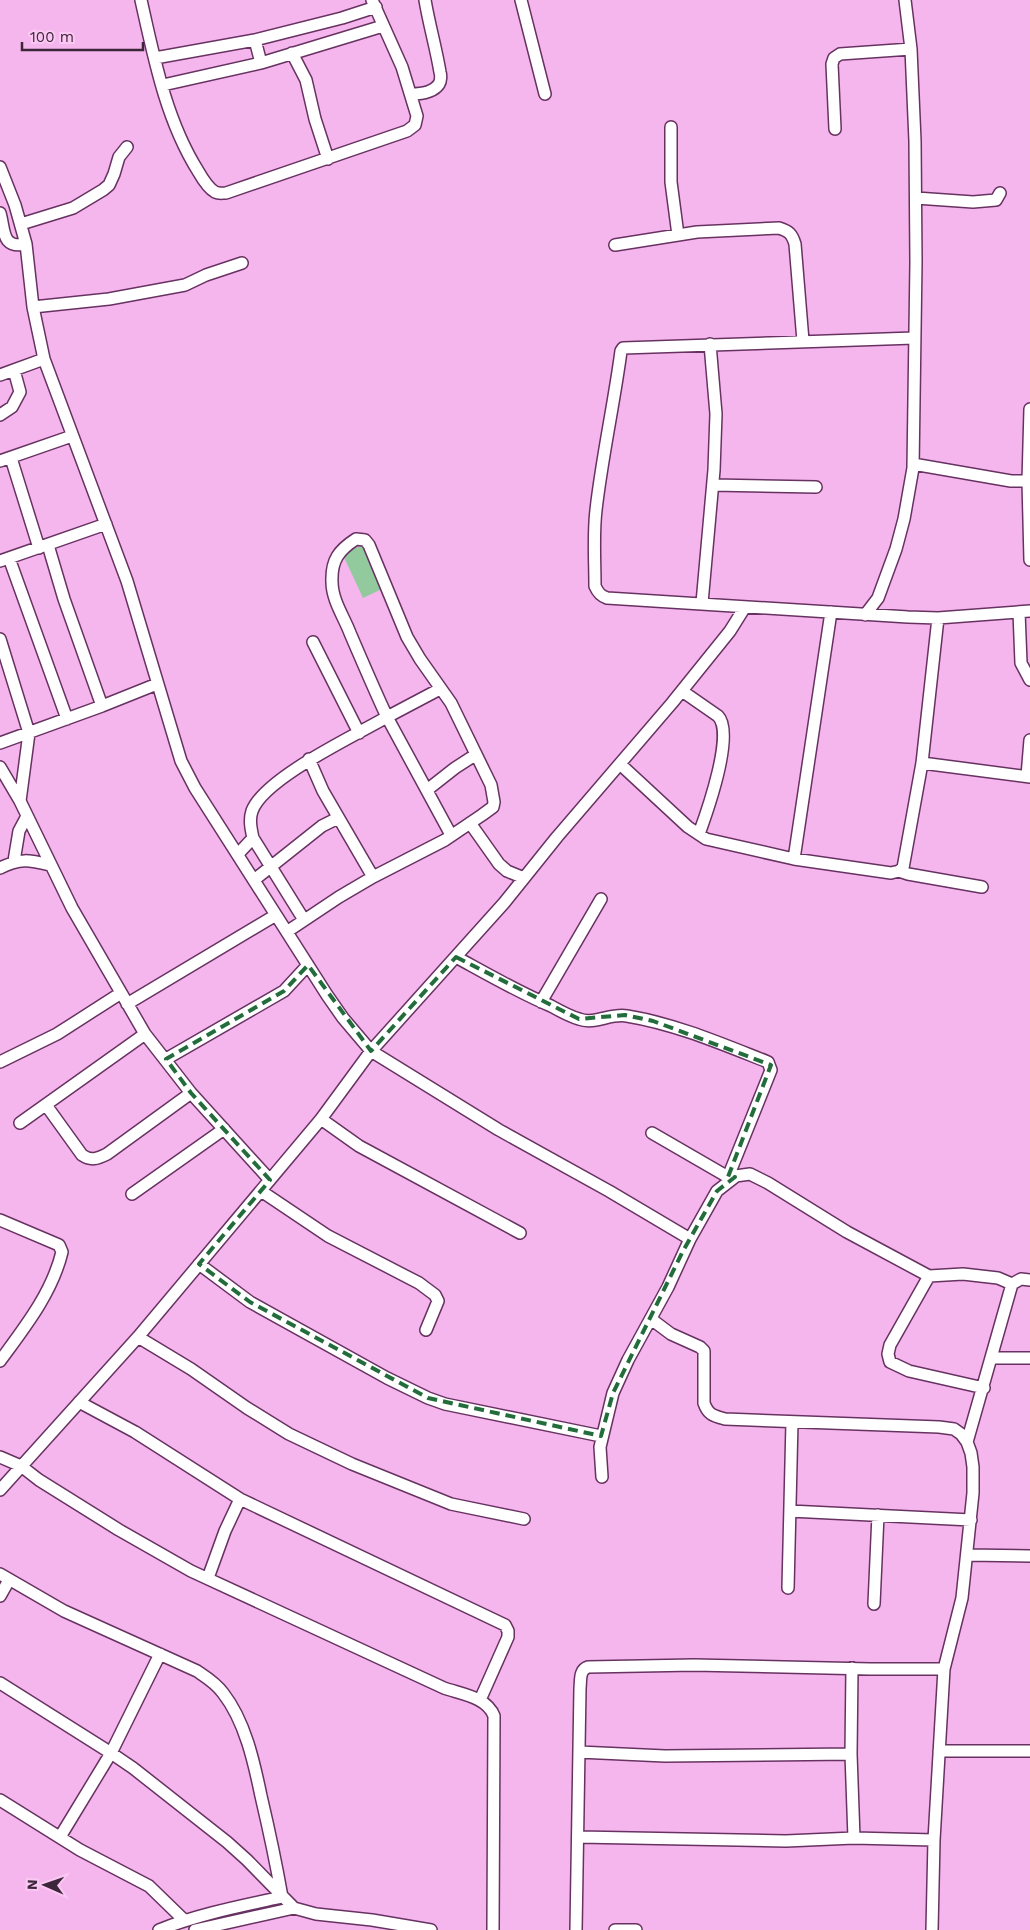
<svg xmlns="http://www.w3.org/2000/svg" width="1030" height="1930" font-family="'Work Sans',sans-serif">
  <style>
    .green { fill: #92ca9e }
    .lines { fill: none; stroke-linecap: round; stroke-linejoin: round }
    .minor-casing { stroke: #673261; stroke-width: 14 }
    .minor { stroke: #fff; stroke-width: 11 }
    .marked { fill: none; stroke: #226d3b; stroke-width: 4; stroke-dasharray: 10 6; stroke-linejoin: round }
  </style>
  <rect width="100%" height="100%" fill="#f5b6ed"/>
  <path class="green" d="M351,545L356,548L362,545L382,589L363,598L343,555L349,552L347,548Z"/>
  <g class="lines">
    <g class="minor-casing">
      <path id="minor" d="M141,0C154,58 166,120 198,171C202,178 208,188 215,192C219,194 222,193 226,193L407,131L415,125L417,116L402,67L372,0
        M521,0L545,94
        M255,40L261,63
        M292,53L306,80L315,119L328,159
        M155,58L255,40L342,18L376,7
        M163,85L261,63L383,26
        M411,94C420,94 433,93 439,84C441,81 441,75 440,72C436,48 429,24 425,0
        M671,127V182L678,235
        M835,129L832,64L834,58L840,54L911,49
        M0,167L15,205L26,244L33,307L44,359L127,581L181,761L195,788L327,995L343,1018L371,1051L499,1130L609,1191L690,1239
        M916,198L973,202L996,200L1000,193
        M0,213C5,230 1,249 26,244
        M21,224L73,208L103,190L109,185L114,174L119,157L127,147
        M615,245L697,232L779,228C789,231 792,234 795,244L803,341
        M33,307L109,299L185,285L206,275L242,263
        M914,338L623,348L621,351C614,404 602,457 596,510C593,535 595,561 595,586C598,593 601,596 607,598L908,617L938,618L1030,611
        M0,375L44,359
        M1030,409L1028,481L1030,560
        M0,415L12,407L20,392L14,370
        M11,458L39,548
        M0,461L72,436
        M913,464L1011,481H1030
        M713,485L816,487
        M48,545L64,599L102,706
        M9,558L67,719
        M0,561L106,524
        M702,603L714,470L716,414L710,344
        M1019,612L1021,663L1030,680
        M865,615L878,598L896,549L904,519L913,468L916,262L915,141L911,49L905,0
        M0,639L29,733L20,801
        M313,642L359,733
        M440,689L387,717L451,835
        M682,691L718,716C735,733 707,812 699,834
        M0,743L102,706L157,684
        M309,759L323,791L373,877
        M922,763L1030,777
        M620,764L688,827L706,839L794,859L891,873L899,871L908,874L982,887
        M0,767L20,801L72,908L145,1034L191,1093L270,1180
        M1027,776L1030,740
        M427,790L455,768L475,755
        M470,823L499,864L507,871L524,878
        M253,838L304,920
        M238,854L253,838C251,829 249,820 252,811C264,778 356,735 387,717C374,689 362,661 350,633C344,617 332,600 332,582C331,560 339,550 356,539L365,540L369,545L407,637L420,659L451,703L491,785L494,802L493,807L482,815L445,840L373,877L339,897L288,931
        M794,859L831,612
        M14,861L19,831L27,816
        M0,868C20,858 29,860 50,865
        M899,871L903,868L922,763L938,618
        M254,880L322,826L338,818
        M456,957C487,974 518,992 551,1006C560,1011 569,1016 579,1019C595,1025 610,1013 627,1016C676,1024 722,1044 768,1062L771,1070L728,1177
        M541,1002L601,899
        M127,1004L276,915
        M166,1059L284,991L308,965
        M0,1062L57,1034L121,993
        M46,1105L82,1155C91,1161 97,1159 107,1154L191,1093
        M321,1119L359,1146L520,1233
        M20,1123L145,1034
        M652,1133L728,1177L750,1174L768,1183L847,1232L929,1276L963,1274L998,1278L1012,1284
        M261,1191L328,1236L419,1283L435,1295L438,1301L426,1330
        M132,1194L224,1129
        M0,1220L59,1245L62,1252C52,1293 25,1327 0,1361
        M199,1264L250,1302L387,1378L428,1398L445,1404L601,1436
        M929,1276L890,1345L888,1354L890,1362L909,1371L984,1388
        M651,1319L671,1334L700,1347L704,1351V1403C708,1415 714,1416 725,1419L939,1427L954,1429L961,1434L967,1442L971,1453L973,1467V1493L962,1598L944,1669L934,1840L932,1930
        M138,1337L191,1369L247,1408L289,1434L352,1464L451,1504L524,1519
        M992,1358H1030
        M79,1402L135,1432L240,1499L505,1625L508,1631V1637L480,1700
        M967,1442L1012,1284L1021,1279L1030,1280
        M0,1457L21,1466L39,1480L119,1530L191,1571L444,1688C461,1694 487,1697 494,1716L493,1930
        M602,1477L600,1447L613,1393L628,1360L668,1287L690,1239L717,1191L735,1177
        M0,1490L138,1337L321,1119L371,1051L504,903L557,837L672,703L730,631L745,607
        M790,1511L971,1520
        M967,1555L1030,1556
        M0,1574L64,1611L197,1671C206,1677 216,1683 223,1693C245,1721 254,1762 261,1796C269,1830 276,1863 282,1897
        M208,1578L225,1531L240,1499
        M788,1588L792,1422
        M0,1596L9,1580
        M874,1604L878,1515
        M852,1668L851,1754L854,1838
        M0,1683L111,1753L160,1654
        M939,1751H1030
        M579,1752L665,1756L851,1754
        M0,1800L80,1850L149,1886L184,1920
        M60,1837L111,1753L133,1768L227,1842L247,1860L294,1908L316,1914L372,1920L431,1930
        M579,1837L786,1841L854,1838L934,1840
        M159,1930C199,1914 241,1906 282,1897
        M195,1930L294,1908
        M576,1930L580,1688C581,1680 579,1670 588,1667L694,1665L870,1669H944
        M615,1930H636"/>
    </g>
    <use href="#minor" class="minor"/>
  </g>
  <path class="marked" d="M456,957L579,1019L625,1015L653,1021L771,1065L728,1177H735L717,1191L683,1251L613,1393L601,1436L428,1398L250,1302L199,1264L270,1180L191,1093L166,1059L284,991L308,965L371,1051Z"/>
  <g transform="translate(45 1885) rotate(272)" stroke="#fbc8f4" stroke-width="4" paint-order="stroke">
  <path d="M0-4L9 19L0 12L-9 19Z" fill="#3d253a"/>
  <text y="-8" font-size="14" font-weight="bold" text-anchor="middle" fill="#3d253a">N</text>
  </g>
  <path d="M22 42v8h121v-8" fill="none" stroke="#3d253a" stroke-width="2.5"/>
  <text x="30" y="42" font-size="15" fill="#3d253a" stroke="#fbc8f4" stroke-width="4" paint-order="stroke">100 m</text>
</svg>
